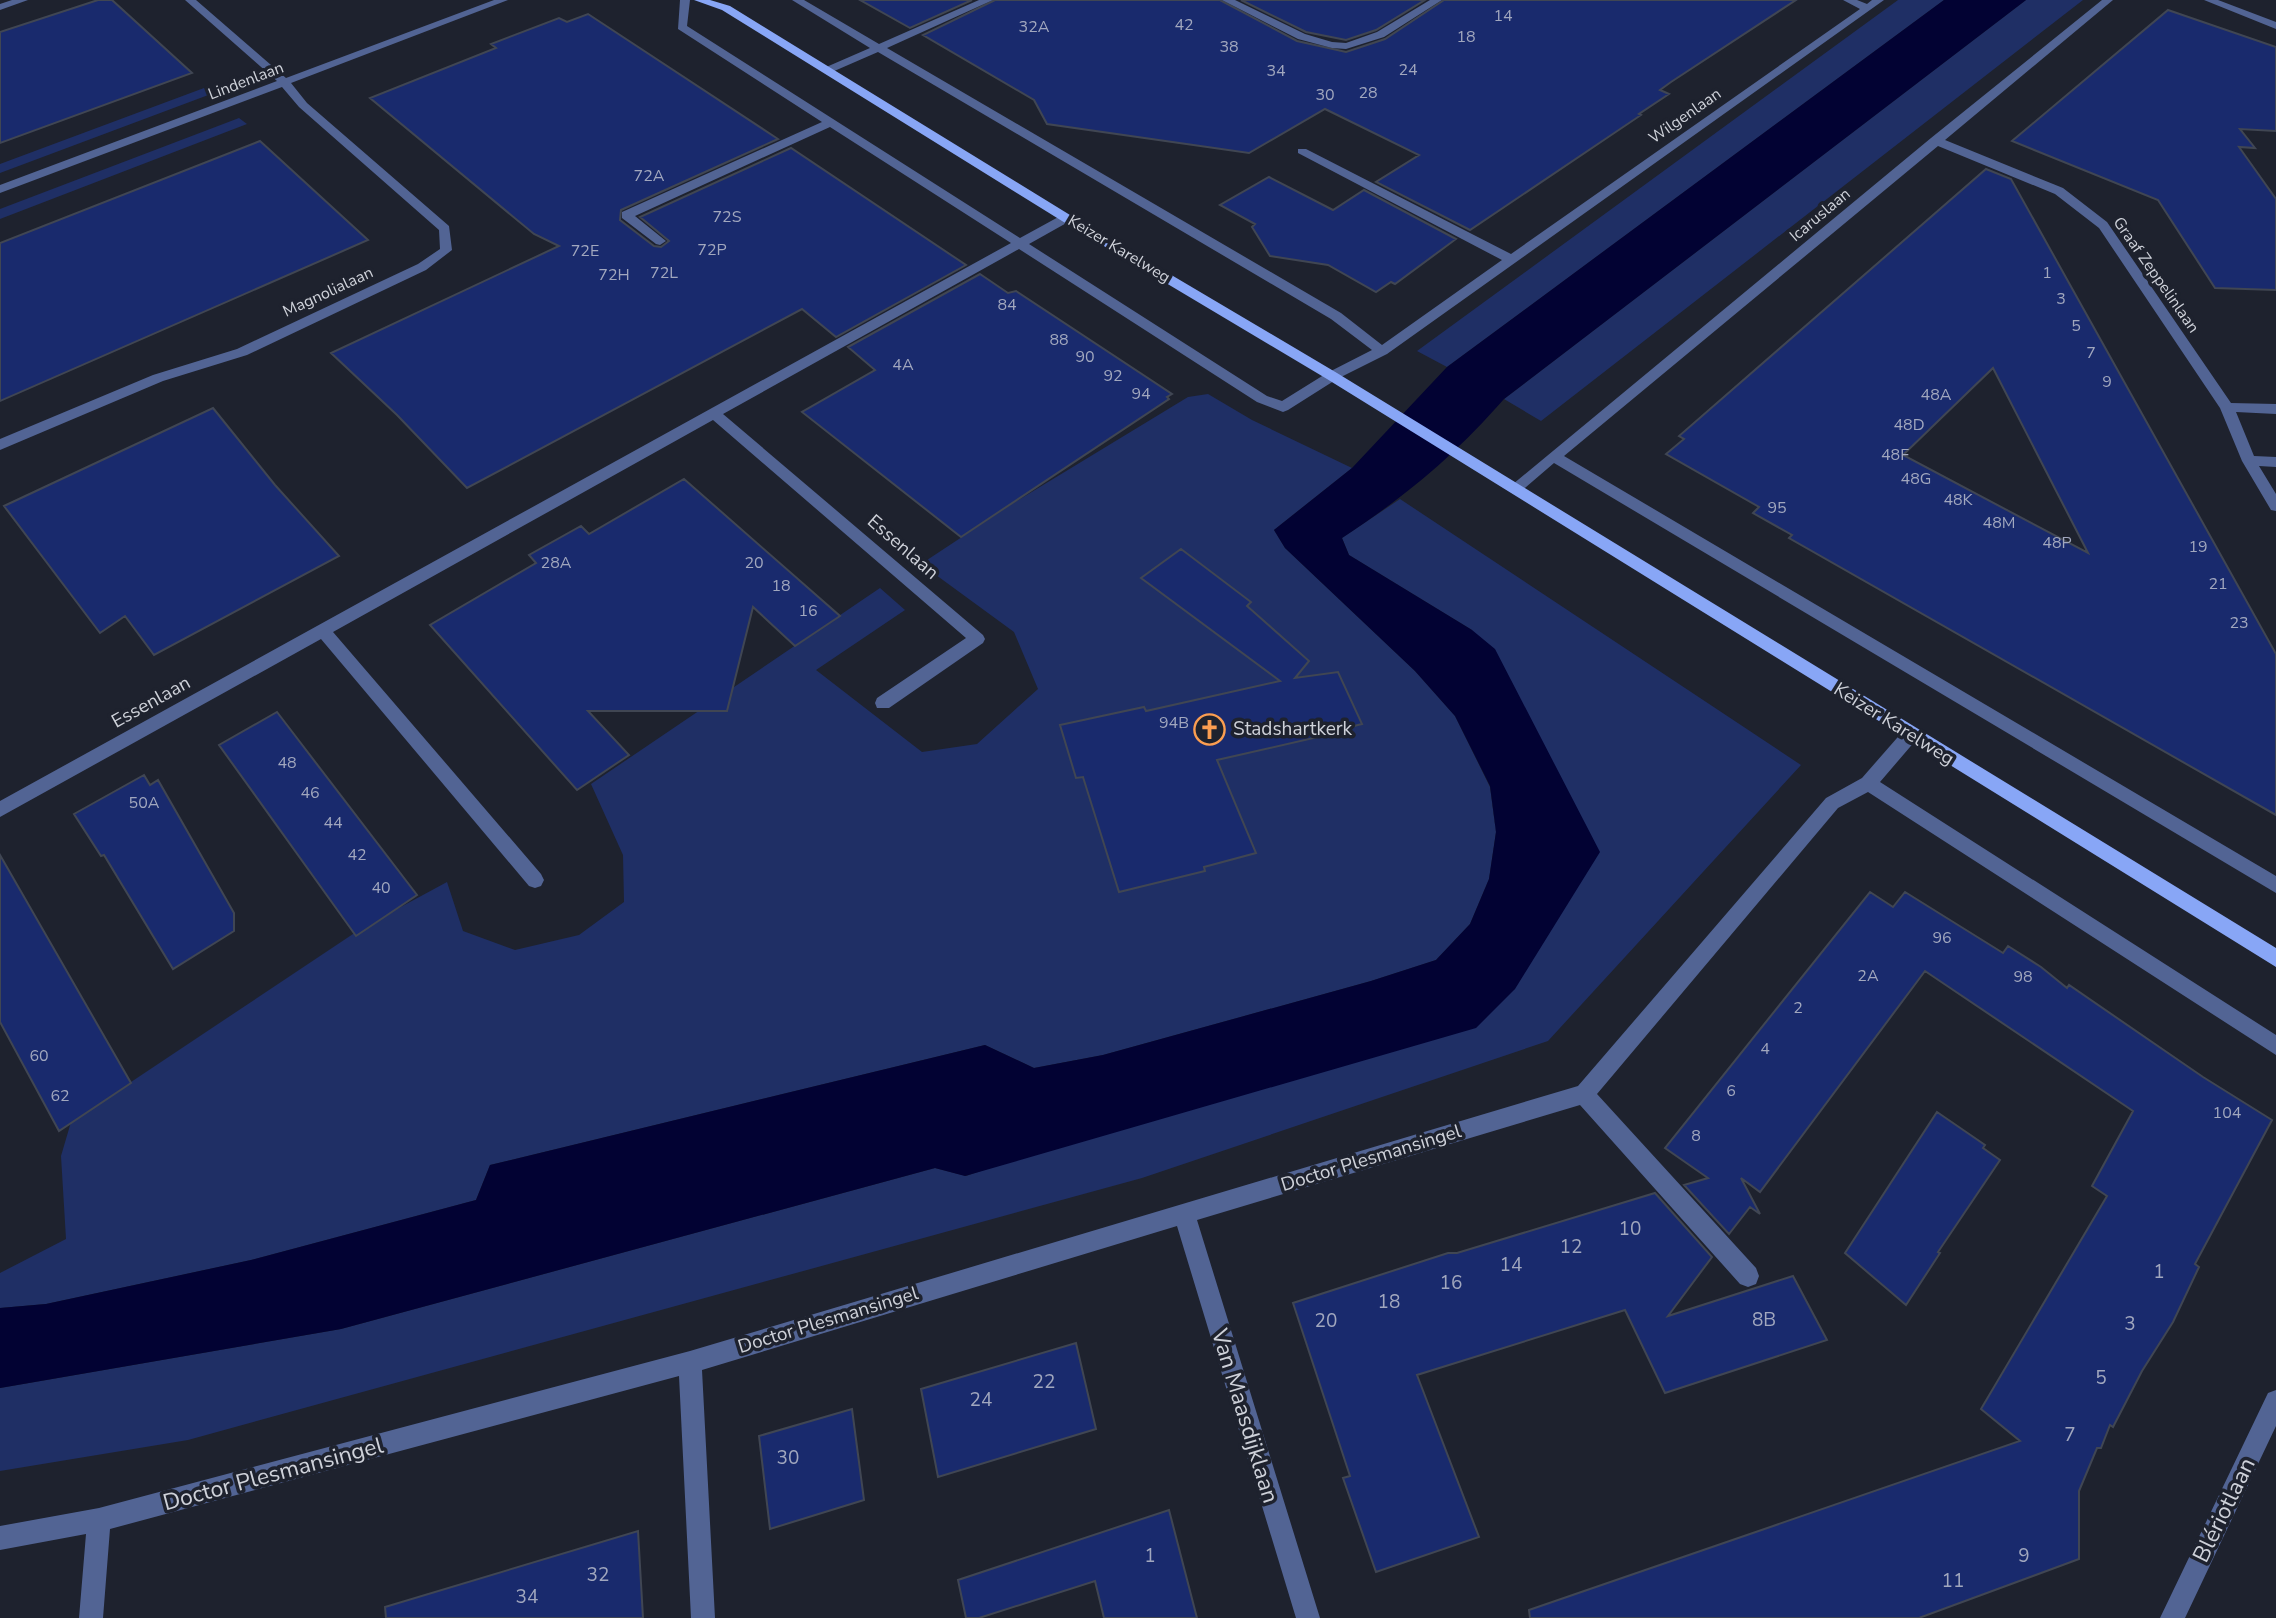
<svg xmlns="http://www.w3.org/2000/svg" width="2276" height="1618" font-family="'Nunito Sans',sans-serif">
  <rect width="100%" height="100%" fill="#1e222e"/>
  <!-- green -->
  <path fill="#1f2f65" d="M1898,0h46l-497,367 -30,-16z
    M2026,0h57l-542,421 -37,-22z
    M204,88l7,6 -211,79v-9z
    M239,118l8,6 -247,95v-10z
    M1208,394l44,26 100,48 -78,62 11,18 130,123 40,45 35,71 6,45 -7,47 -19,45 -34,36 -65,21 -268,74 -69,13 -49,-23 -495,120 -14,35 -225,60 -205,44 -46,4v-35l66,-34 -5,-83 10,-34 291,-194 85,-46 16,49 52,19 64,-15 45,-33 -1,-47 -32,-71 289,-196 25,22 -89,60 106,82 55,-8 61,-55 -24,-57 -93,-68 91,-60 176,-107z
    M1400,499l401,266 -253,276 -406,137 -954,262 -188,31v-83l341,-59 594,-161 31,8 549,-187 -43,-359 -123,-75 -7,-17z"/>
  <!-- water -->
  <path fill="#020233" d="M1944,0h82l-522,399c-51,58 -98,97 -162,139l7,17 123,75 23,19 105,203 -85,137 -39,39 -511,148 -30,-8 -594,161 -341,59v-80l46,-4 205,-44 225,-60 14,-35 495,-120 49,23 69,-13 268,-74 65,-21 34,-36 19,-45 7,-47 -6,-46 -35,-70 -40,-45 -130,-123 -11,-18 78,-62 95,-101z"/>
  <!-- building -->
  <path fill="#192a6d" stroke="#404653" stroke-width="2" fill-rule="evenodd" d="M98,0h14l80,73 -192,70v-111z
    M860,0h112l-62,28z
    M995,0h225l77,41 49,11 39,-13 59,-39h352l-125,82 -11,8 9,4 -30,20 2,1 -171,115 -94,-48 43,-27 -94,-46 -76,44 -202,-29 -13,-24 -111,-65z
    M1241,0h184l-49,30 -30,10 -40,-8z
    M2168,10l108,37v84l-36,-2 15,19 -16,-1 37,52v91l-61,-2 -57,-88 -146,-59z
    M588,14l190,125 -157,71 -1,10 34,26 7,1 8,-6 -29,-24 151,-69 175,117 -130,72 -34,-28 -335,179 -70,-73 -66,-62 228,-107 -25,-12 -164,-136 126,-50 -5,-4 68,-26 8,4z
    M260,141l108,99 -368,161v-158z
    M1986,169l25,10 265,475v161l-487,-277 3,-3 -39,-22 6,-6 -93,-53 18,-15 -5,-3zM1993,368l95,185 -185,-98z
    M1269,177l64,33 31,-20 92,49 -61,45 -4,-2 -15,10 -48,-27 -58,-9 -18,-29 3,-3 -35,-19z
    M980,274l28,19 8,-2 156,103 -5,3 2,2 -208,138 -159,-125 73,-42 -27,-23z
    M213,408l62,77 64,71 -185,99 -29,-39 -25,17 -96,-127z
    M684,479l156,137 -45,30 -42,-39 -26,104h-139l41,44 -52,35 -147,-165 106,-62 -7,-8 52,-29 8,8z
    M1181,549l70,53 -4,4 62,55 -14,17 43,-6 24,52 -33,8 2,2 -114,26 39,93 -52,14 1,4 -86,21 -36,-115 -7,1 -16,-53 84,-18 2,4 134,-30 -139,-103z
    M277,712l140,183 -61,41 -137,-191z
    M144,775l6,10 8,-5 76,133v18l-61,38 -69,-114 -3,1 -27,-42z
    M0,855l131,228 -72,48 -59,-109z
    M1870,892l23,15 12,-15 98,61 5,-7 33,21 26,21 2,-3 134,92 69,43 -77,144 4,3 -26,55 -31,49 -29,56 -3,-2 -9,23h-4l-18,43v68l-160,59h-389l-1,-8 491,-169 -39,-32 126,-213 -15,-10 41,-75 -208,-140 -165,221 -19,-14 19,36 -10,-7 -21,27 -45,-49 24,-7 -43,-30z
    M1937,1112l48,33 -2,3 17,12 -62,92 2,1 -34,52 -61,-52z
    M1655,1193l57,64 -44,59 125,-40 34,64 -162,53 -40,-83 -208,65 62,162 -103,35 -33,-94 7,-2 -57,-173 155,-50h9z
    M1076,1343l20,86 -158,48 -17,-88z
    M852,1409l12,91 -94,29 -11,-93z
    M1169,1510l28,108h-93l-9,-37 -116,37h-13l-8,-38z
    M638,1531l5,87h-257l-1,-11z"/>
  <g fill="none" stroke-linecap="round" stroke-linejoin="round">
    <!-- minor -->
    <path fill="#526494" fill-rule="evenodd" d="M12,0h16l-28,10v-6z
      M185,0h11l90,78 208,-78h14l-217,83 16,20 142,123 3,24 -26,20 -179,85 -84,26 -163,69v-11l153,-64 84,-26 181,-85 22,-15 -1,-19 -140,-123 -17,-20 -282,106v-8l277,-104z
      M680,0h10l-3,26 333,212 42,-23h8v6l-41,23 238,152 15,5 45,-28 45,-23 -41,-31 -453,-267 -46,20h-8v-4l46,-20 -78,-48h12l75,44 100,-44h14l-106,48 454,265 41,32 120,-85 -204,-107v-4h8l205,105 349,-245 -17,-9h14l10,4 5,-4h12l-497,354 -50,25 -49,31 -5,2 -26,-10 -238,-153 -296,165 260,221 2,4 -2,4 -94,65h-12l-2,-5 2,-5 89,-60 -253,-218 -380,212 208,242 3,6 -3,6 -6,2 -6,-2 -208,-247 -321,178v-16l1011,-558 -181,-116 -195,89 31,25 -6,4 -4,-1 -34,-26v-6l200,-90 -144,-93z
      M1222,0h13l70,34 27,8 14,1 31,-11 53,-32h12l-58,37 -38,12 -14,-1 -34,-9z
      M2102,0h11l-168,140 118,48 44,34 124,181 45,1v10l-40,-2 18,44 22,1v10l-17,-1 17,28v17l-5,-1 -29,-49 -22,-53 -121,-180 -44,-34 -117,-48 -374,310 712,420v17l-722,-430 -35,30 -5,1 -7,-5 424,-351z
      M2204,0h14l58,22v7z
      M1910,728l6,2 2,5 -2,5 -36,42 396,253v20l-408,-263 -30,16 -241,286 159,174 3,8 -3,8 -8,3 -8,-3 -160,-179 -383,115 123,398h-24l-119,-392 -475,144 13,248h-24l-12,-242 -569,153 -7,89h-24l7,-84 -86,16v-24l99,-18 591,-157 888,-265 248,-288 36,-20 42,-48z
      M2276,1390v36l-91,192h-25l108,-225z"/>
    <!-- major -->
    <path fill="#88a6f6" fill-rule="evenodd" d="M694,0h16l20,6 340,209 267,158 939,575v19l-949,-588 -265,-158 -340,-211z"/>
  </g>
  <!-- icons -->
  <defs>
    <symbol id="church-ring" viewBox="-11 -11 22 22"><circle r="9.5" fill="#1e222e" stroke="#fb9e51" stroke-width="1.5"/><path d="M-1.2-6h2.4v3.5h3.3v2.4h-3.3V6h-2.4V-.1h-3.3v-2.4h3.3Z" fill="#fb9e51"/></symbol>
  </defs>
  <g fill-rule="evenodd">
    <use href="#church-ring" x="1192" y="712" width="35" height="35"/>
  </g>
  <g text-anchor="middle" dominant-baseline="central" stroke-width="7" stroke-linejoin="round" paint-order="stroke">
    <!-- number labels -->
    <g font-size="16" fill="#a1a7be">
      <text x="1503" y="16">14</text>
      <text x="1184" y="25">42</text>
      <text x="1034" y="27">32A</text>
      <text x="1466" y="37">18</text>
      <text x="1229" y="47">38</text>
      <text x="1408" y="70">24</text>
      <text x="1276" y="71">34</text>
      <text x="1368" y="93">28</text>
      <text x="1325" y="95">30</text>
      <text x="649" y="176">72A</text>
      <text x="727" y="217">72S</text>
      <text x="712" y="250">72P</text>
      <text x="585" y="251">72E</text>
      <text x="664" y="273">72L</text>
      <text x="2047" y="273">1</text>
      <text x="614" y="275">72H</text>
      <text x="2061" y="299">3</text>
      <text x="1007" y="305">84</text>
      <text x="2076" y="326">5</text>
      <text x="1059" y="340">88</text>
      <text x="2091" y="353">7</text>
      <text x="1085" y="357">90</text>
      <text x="903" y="365">4A</text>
      <text x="1113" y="376">92</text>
      <text x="2107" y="382">9</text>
      <text x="1141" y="394">94</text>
      <text x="1936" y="395">48A</text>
      <text x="1909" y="425">48D</text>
      <text x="1895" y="455">48F</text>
      <text x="1916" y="479">48G</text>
      <text x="1958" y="500">48K</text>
      <text x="1777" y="508">95</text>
      <text x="1999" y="523">48M</text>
      <text x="2057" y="543">48P</text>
      <text x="2198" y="547">19</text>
      <text x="556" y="563">28A</text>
      <text x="754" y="563">20</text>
      <text x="2218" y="584">21</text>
      <text x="781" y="586">18</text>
      <text x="808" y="611">16</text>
      <text x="2239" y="623">23</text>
      <text x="1174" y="723">94B</text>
      <text x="287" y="763">48</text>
      <text x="310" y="793">46</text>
      <text x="144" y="803">50A</text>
      <text x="333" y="823">44</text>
      <text x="357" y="855">42</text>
      <text x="381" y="888">40</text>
      <text x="1942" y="938">96</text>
      <text x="1868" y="976">2A</text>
      <text x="2023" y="977">98</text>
      <text x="1798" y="1008">2</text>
      <text x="1765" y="1049">4</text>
      <text x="39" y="1056">60</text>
      <text x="1731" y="1091">6</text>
      <text x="60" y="1096">62</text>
      <text x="2227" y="1113">104</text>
      <text x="1696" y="1136">8</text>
    </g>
    <!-- far-street labels -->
    <g font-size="16" fill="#ced1d9" stroke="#1e222e">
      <text transform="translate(246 81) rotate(-21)">Lindenlaan</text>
      <text transform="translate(1685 116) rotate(-35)">Wilgenlaan</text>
      <text transform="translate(1820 215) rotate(-40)">Icaruslaan</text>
      <text transform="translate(1119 249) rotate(31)">Keizer Karelweg</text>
      <text transform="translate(2156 275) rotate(55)">Graaf Zeppelinlaan</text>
      <text transform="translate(328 292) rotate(-25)">Magnolialaan</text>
    </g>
    <!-- street labels -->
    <g font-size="19" fill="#ced1d9" stroke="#1e222e">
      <text transform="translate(903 547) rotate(41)">Essenlaan</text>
      <text transform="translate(151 702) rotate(-29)">Essenlaan</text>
      <text transform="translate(1894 724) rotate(32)">Keizer Karelweg</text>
      <text transform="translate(1371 1158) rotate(-17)">Doctor Plesmansingel</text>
      <text transform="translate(828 1320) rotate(-17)">Doctor Plesmansingel</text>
    </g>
    <!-- poi labels -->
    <g font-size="19" fill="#ced1d9" stroke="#1e222e" text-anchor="start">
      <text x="1233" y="729">Stadshartkerk</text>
    </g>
    <!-- near-number labels -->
    <g font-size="19" fill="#a1a7be">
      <text x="1630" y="1229">10</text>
      <text x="1571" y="1247">12</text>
      <text x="1511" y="1265">14</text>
      <text x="2159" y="1272">1</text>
      <text x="1451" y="1283">16</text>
      <text x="1389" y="1302">18</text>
      <text x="1764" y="1320">8B</text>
      <text x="1326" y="1321">20</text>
      <text x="2130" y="1324">3</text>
      <text x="2101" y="1378">5</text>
      <text x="1044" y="1382">22</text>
      <text x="981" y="1400">24</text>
      <text x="2070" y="1435">7</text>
      <text x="788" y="1458">30</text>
      <text x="1150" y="1556">1</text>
      <text x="2024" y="1556">9</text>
      <text x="598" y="1575">32</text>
      <text x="1953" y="1581">11</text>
      <text x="527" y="1597">34</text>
    </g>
    <!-- near-street labels -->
    <g font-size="23" fill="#ced1d9" stroke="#1e222e">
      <text transform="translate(1245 1416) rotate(73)">Van Maasdijklaan</text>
      <text transform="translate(273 1474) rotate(-15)">Doctor Plesmansingel</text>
      <text transform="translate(2224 1510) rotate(-64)">Blériotlaan</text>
    </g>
  </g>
</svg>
